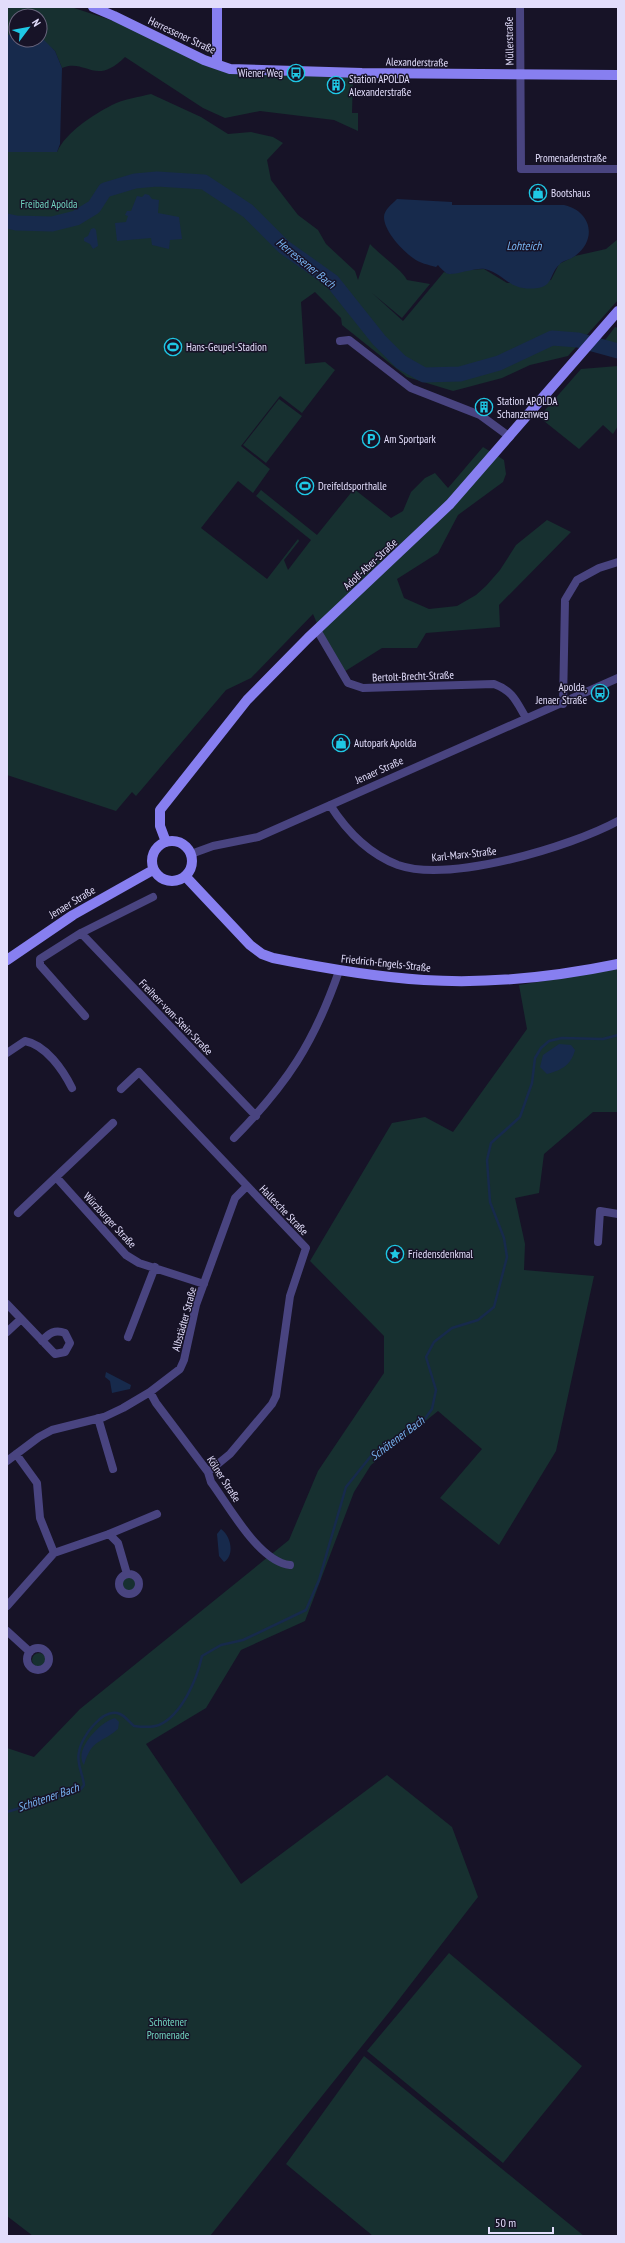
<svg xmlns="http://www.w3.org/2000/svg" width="625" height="2243" font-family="'PT Sans Narrow',sans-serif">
  <rect width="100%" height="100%" fill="#171327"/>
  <!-- green -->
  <path fill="#173030" d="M7,7h64l49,16 111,51 122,3 -1,36h6v18l-24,-11 -74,-9 -35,7 -22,-10 -78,-51c-30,30 -39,1 -63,11l-7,-17 -15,-13v-22h-24v19h-9z
    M151,94l50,23 27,17 23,-2 22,5 10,6 -16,17 4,20 27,35 20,15 8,14 29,27 3,9 12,-36c9,10 33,27 37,36l23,4 -28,34 -30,-25 31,28 41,-49 6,2 15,-4 19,-1 23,14 44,-3 8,-16 16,-8 31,-7 12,-10v61l-50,56 -38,9 -28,13 -49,13 -46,-14 -65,-52 -1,-7 -26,-26 -14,10 4,62 20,-2 10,8 -33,43 -22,-17 -39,50 29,23 -17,24 -15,-12 -37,47 66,51 31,-40 1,2 -15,19 4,10 23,-30 -55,-44 5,-6 56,45 37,-46 37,29 12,-7 8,-19 14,-14 10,-5 13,15 35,-41 21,13 2,14 -3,8 -45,33 -20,38 -41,26 7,19 25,11 28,-3 19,-11 10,-9 14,-16 16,-25 31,-25 24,12 -72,73 1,22 -74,6 -9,15h-35l-43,27 -26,-61 -62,64 -25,12 -90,106 -4,-4 -16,19 -109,-36v-623h50c9,-20 36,-37 55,-47 11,-6 27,-8 39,-11z
    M615,327l3,1v28l-21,-5z
    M618,366v60l-5,8 -10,-9 -24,24 -40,-32 42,-48z
    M279,399l23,17 -36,47 -23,-18z
    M618,969v143h-25l-49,42 -5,39 -24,5 10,46 -1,26 70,6 -38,175 -57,94 -59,-47 42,-49 -44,-38 -67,54 -17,27 -49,129 -64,29 -35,58 -60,36 95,140 146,-109 65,52 26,70 -88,114 -180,225h-177l-26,-20v-468l27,9 46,-48 209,-169 29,-69 66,-98v-37l-74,-75 82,-138 33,-6 28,15 74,-103 -8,-44z
    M122 1584a7 7 0 1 1 14 0a7 7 0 1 1-14 0Z
    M32 1660a7 7 0 1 1 14 0a7 7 0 1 1-14 0Z
    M449,1953l133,113 -79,97 -136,-112z
    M364,2056l220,180h-211l-87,-72z"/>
  <!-- water -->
  <path fill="#172a4c" d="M7,35h9v5l27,-1 12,12 7,17 -2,76 -3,8h-50z
    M145,194l4,1 3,4 7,1 -1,13 21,4 3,22 -12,1 -1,9 -17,-4 -1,-7 -34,3 -2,-18 11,-1 2,-6 -3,-1 2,-4h4l6,-15 5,1z
    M397,199l55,3v3h112c27,6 34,34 11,51 -5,4 -12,4 -16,9 -9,8 -6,21 -21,23 -30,4 -32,-14 -53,-19 -10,-2 -33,8 -39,4 -1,-1 -6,-5 -8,-8l-2,2c-7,-2 -17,-4 -23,-9 -11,-8 -29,-27 -29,-41 0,-7 8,-13 13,-18z
    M94,228l2,2 2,16 -5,3 -3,-5 -6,-3v-3l4,-2 3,-7z
    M559,1044l12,1 4,5c-4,15 -13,20 -28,24l-7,-7 3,-12z
    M106,1372l25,13 -1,4 -18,4 -2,-12 -5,-4z
    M221,1529c10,7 14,26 3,33l-5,-6 -2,-22z
    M115,1718l4,4 -1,7c-17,15 -26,9 -34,36 -11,-15 17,-44 31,-47z"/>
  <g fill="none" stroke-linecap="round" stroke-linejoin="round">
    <!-- stream -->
    <path stroke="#172a4c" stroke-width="2.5" d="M7,1812l74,-23 3,-4c-1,-11 -8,-22 -5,-33 2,-15 24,-45 41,-38 5,2 10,9 14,12 8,1 17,2 25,-1 23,-10 38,-46 43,-69l19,-11 22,-5 63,-30 13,-30 27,-93 25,-31 53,-36 8,-11 4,-19 -10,-33 8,-15 18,-14 26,-8 16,-13 13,-50 -3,-19 -14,-36 -3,-42 4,-17 29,-26 12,-34 3,-25 6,-10 8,-7 13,-3 41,1 15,-4"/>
    <!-- river -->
    <path stroke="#172a4c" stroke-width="15" d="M7,221l9,2 36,1 24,-6 18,-11 11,-17 30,-9 22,-2 47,3 44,29 36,36 48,34 47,59 22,22 23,13 36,-1 39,-11 53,-25 26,2 40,11"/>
    <!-- street -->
    <path stroke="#494480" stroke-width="8" d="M520,7l1,162h97
      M340,341l9,-1 62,48 69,27 30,22
      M317,630l31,53 15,5 131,-4c19,7 22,17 32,34
      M563,704l2,-104 12,-20 22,-12 19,-6
      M330,805c16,25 39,49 68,60 52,18 172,-18 220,-44
      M191,854l22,-8 45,-9 360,-159
      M81,933l175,183
      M85,1016l-45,-51v-6l41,-26 72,-36
      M7,1053l18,-12c21,4 38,29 47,47
      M121,1089l18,-17 167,176 -16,48 -14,100 -4,8 -42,50 -22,18
      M234,1138c53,-54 80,-95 105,-167
      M56,1177l70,78 13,8 65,21
      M18,1213l95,-90
      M598,1242l2,-31 18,3
      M7,1304l46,48 2,2 10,-2 5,-9 -5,-10c-10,-4 -16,0 -23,8
      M7,1332l14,-13
      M128,1337l27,-70
      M150,1392l6,11 52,69 3,10c18,24 48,80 79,83
      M98,1418l15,51
      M7,1461l32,-24 13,-7 52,-13 19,-9 27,-16 30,-23 4,-9 12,-55 39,-107 11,-11
      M109,1534l9,9 9,31
      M54,1553l55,-19 48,-20
      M119 1584a10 10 0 1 1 20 0a10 10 0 1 1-20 0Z
      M7,1606l47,-53 -14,-35 -3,-35 -21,-29
      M7,1631l23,21
      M27 1659a11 11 0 1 1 22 0a11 11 0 1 1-22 0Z"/>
    <!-- secondary -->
    <path stroke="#877ff0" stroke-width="10" d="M93,7l21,9 90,44 26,9 132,4 256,2
      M217,7v57
      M152 861a20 20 0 1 1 40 0a20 20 0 1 1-40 0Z
      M166,842l-6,-16v-16l87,-110 61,-62 142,-134 168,-193
      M186,877l64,68 12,9 11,4c50,10 100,19 151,22 64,4 131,-3 194,-16
      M7,960l66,-45 80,-45"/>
  </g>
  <!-- icons -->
  <defs>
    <symbol id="bus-ring" viewBox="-11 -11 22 22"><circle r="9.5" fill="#171327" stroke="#1fc8e5" stroke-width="1.5"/><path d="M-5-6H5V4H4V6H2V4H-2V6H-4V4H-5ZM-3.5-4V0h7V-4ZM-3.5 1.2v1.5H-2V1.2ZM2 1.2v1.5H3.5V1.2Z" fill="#1fc8e5"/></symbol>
    <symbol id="building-ring" viewBox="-11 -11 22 22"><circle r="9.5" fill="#171327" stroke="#1fc8e5" stroke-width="1.5"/><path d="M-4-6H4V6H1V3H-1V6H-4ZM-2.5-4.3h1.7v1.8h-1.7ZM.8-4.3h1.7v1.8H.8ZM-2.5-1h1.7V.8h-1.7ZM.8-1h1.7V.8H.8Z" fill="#1fc8e5"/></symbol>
    <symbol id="shop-ring" viewBox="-11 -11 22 22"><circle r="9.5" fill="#171327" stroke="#1fc8e5" stroke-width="1.5"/><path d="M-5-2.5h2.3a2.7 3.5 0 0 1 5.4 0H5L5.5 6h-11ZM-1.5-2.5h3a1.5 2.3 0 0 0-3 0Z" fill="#1fc8e5"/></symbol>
    <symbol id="stadium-ring" viewBox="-11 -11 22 22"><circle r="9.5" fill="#171327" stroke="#1fc8e5" stroke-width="1.5"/><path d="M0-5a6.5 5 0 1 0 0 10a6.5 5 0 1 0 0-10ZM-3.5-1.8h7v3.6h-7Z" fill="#1fc8e5"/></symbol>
    <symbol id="parking-ring" viewBox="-11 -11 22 22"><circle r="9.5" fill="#171327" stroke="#1fc8e5" stroke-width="1.5"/><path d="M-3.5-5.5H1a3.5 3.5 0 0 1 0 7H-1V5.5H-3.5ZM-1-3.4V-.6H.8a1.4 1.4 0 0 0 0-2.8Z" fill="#1fc8e5"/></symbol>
    <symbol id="sight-ring" viewBox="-11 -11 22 22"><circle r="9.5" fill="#171327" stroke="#1fc8e5" stroke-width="1.5"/><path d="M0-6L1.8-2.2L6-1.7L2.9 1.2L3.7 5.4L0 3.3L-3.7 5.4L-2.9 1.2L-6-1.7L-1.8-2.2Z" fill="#1fc8e5"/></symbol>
  </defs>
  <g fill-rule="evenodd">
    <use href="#bus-ring" x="286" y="63" width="20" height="20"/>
    <use href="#building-ring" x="326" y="75" width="20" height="20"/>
    <use href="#shop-ring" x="528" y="183" width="20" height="20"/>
    <use href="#stadium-ring" x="163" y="337" width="20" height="20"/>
    <use href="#building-ring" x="474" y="397" width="20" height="20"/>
    <use href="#parking-ring" x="361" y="429" width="20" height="20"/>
    <use href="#stadium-ring" x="295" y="476" width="20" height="20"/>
    <use href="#bus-ring" x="590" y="683" width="20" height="20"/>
    <use href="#shop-ring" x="331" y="733" width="20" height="20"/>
    <use href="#sight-ring" x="385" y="1244" width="20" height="20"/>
  </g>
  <g text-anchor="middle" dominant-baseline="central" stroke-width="3" stroke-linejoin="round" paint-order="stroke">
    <!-- street labels -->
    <g font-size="11" fill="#e2ddfb" stroke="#171327">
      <text transform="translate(182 35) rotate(25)">Herressener Straße</text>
      <text transform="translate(509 41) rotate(-91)">Müllerstraße</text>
      <text transform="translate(417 62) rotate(1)">Alexanderstraße</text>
      <text x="571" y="158">Promenadenstraße</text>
      <text transform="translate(370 564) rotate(-43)">Adolf-Aber-Straße</text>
      <text transform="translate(413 676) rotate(-2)">Bertolt-Brecht-Straße</text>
      <text transform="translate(379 770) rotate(-24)">Jenaer Straße</text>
      <text transform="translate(464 854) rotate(-6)">Karl-Marx-Straße</text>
      <text transform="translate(72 902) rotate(-31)">Jenaer Straße</text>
      <text transform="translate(386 963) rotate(6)">Friedrich-Engels-Straße</text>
      <text transform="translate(176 1017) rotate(46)">Freiherr-vom-Stein-Straße</text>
      <text transform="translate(284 1210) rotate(46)">Hallesche Straße</text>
      <text transform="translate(110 1220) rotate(47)">Würzburger Straße</text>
      <text transform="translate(184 1319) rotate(-75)">Albstädter Straße</text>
      <text transform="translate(224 1479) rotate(57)">Kölner Straße</text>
    </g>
    <!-- poi labels -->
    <g font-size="11" fill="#e2ddfb" stroke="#171327" text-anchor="start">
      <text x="283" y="73" text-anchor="end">Wiener Weg</text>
      <text x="349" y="79">Station APOLDA<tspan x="349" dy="13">Alexanderstraße</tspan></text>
      <text x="551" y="193">Bootshaus</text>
      <text x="186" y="347">Hans-Geupel-Stadion</text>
      <text x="497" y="401">Station APOLDA<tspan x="497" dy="13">Schanzenweg</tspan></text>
      <text x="384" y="439">Am Sportpark</text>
      <text x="318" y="486">Dreifeldsporthalle</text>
      <text x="587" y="687" text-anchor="end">Apolda,<tspan x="587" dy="13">Jenaer Straße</tspan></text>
      <text x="354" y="743">Autopark Apolda</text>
      <text x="408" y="1254">Friedensdenkmal</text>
    </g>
    <!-- park labels -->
    <g font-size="11" fill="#70d4bf" stroke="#171327">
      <text x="49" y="204">Freibad Apolda</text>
      <text x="168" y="2022">Schötener<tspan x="168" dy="13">Promenade</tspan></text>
    </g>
    <!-- water labels -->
    <g font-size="12" font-style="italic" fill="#77b2ef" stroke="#171327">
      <text x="524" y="245">Lohteich</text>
      <text transform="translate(306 263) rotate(39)">Herressener Bach</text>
      <text transform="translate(397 1438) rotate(-37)">Schötener Bach</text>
      <text transform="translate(48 1797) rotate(-19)">Schötener Bach</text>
    </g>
  </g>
  <!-- border -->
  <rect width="625" height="2243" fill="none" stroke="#e2ddfb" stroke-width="16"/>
  <!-- north arrow -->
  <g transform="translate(28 28) rotate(58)"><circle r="19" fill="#171327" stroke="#68647c"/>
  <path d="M0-3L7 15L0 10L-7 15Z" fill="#1fc8e5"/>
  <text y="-6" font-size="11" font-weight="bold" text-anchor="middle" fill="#e2ddfb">N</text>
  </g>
  <!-- scale -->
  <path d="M489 2227v6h64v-6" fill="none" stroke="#e2ddfb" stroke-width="2"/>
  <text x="495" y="2227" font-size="12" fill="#e2ddfb" stroke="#171327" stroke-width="3" paint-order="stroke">50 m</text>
</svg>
